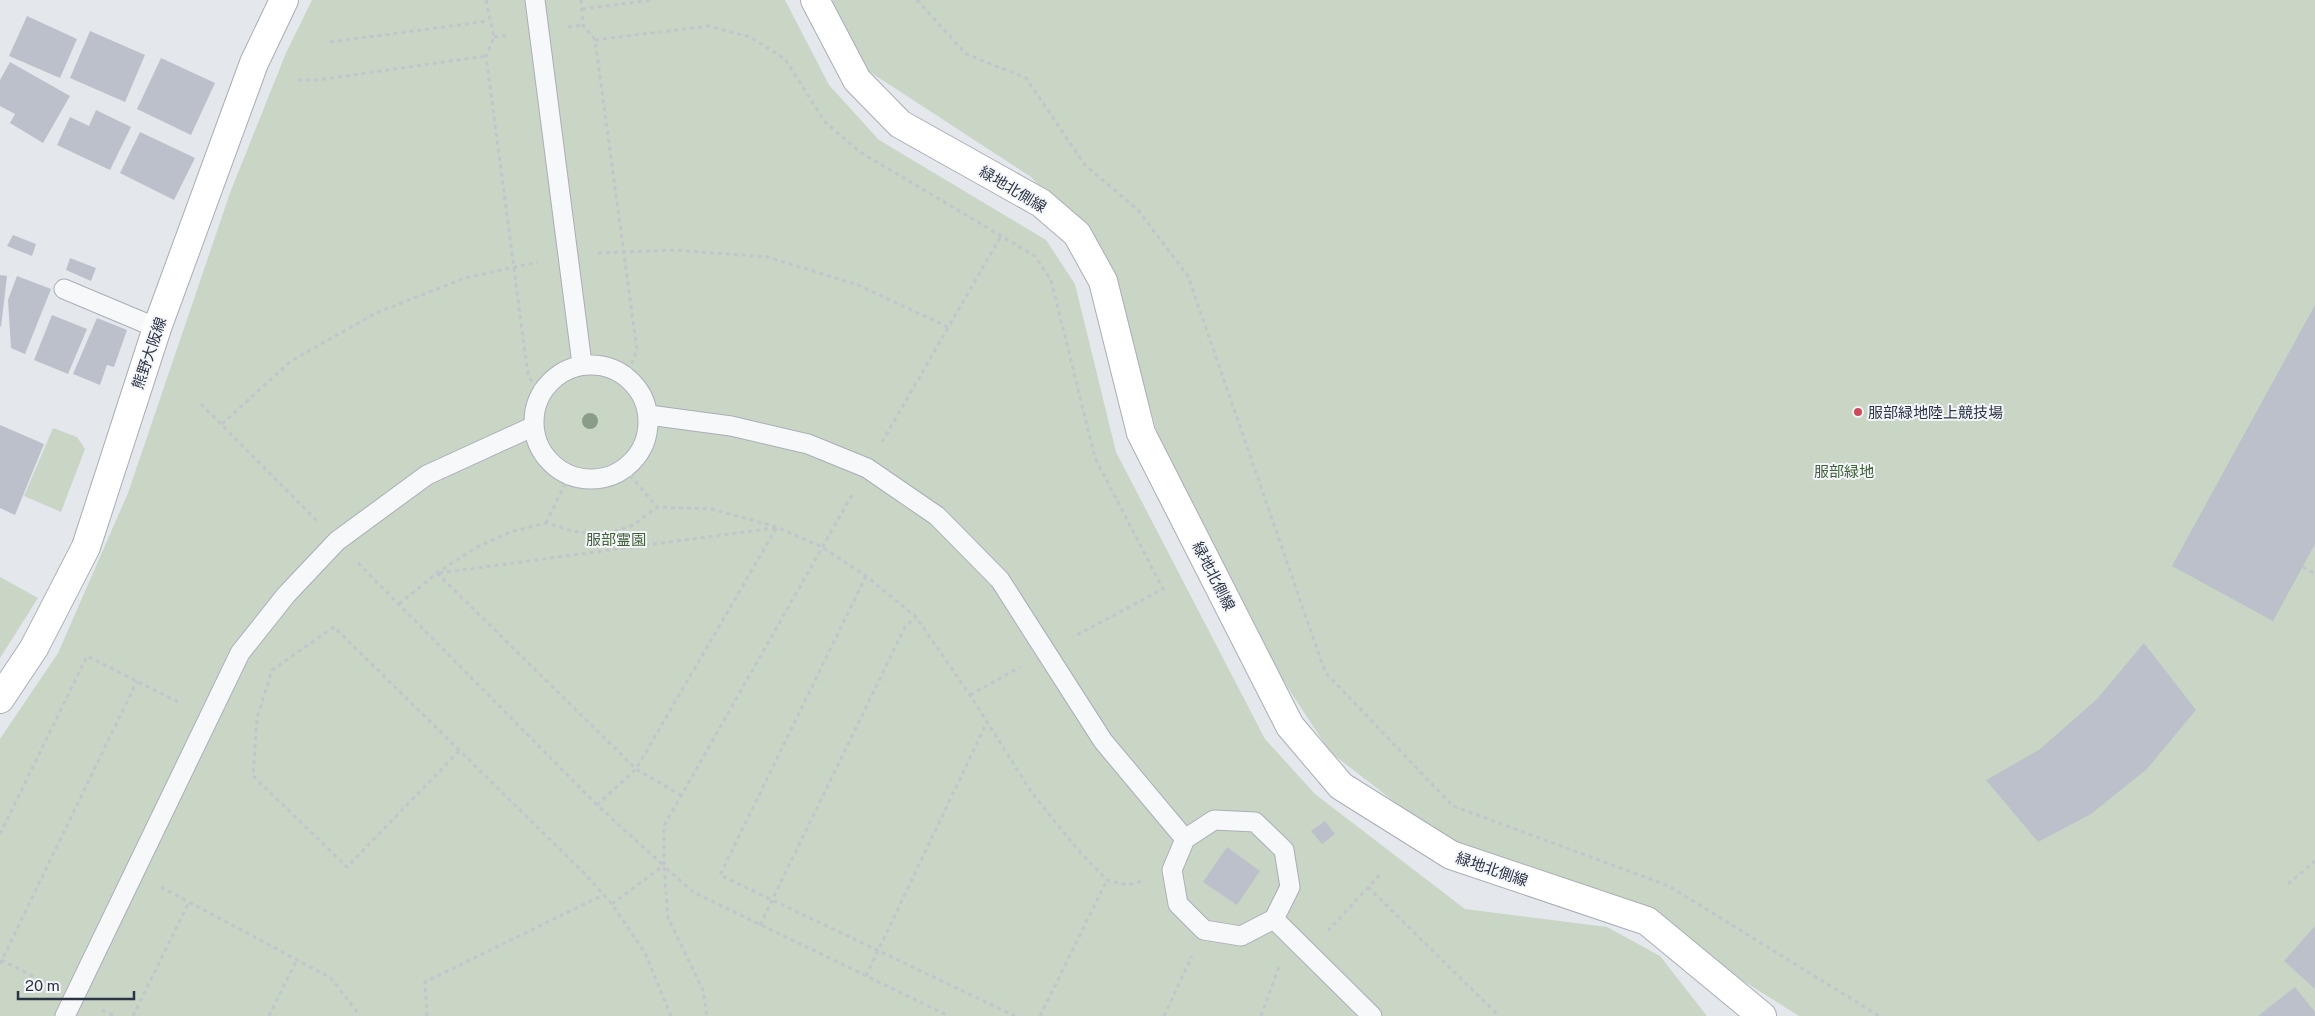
<svg xmlns="http://www.w3.org/2000/svg" width="2315" height="1016" font-family="'Public Sans','Noto Sans JP',sans-serif">
  <rect width="100%" height="100%" fill="#e4e7ec"/>
  <!-- green -->
  <path fill="#c9d6c5" d="M312,0h473l44,85 50,55 167,100 29,44 41,168 149,287 50,55 150,115 142,18 53,29 47,60h-1707v-277l58,-86 70,-160 102,-300 56,-140z
    M831,0h1484v1016h-516l-131,-82 -215,-87 -123,-95 -107,-163 -61,-139 -52,-183 -79,-90 -164,-107z
    M53,428l24,9 8,12 -24,63 -37,-16z
    M0,577l38,21 -38,60z"/>
  <!-- building -->
  <path fill="#bbc0ca" d="M27,16l50,23 -17,39 -51,-22z
    M90,31l55,24 -20,47 -55,-24z
    M161,58l54,25 -24,52 -54,-26z
    M10,62l60,34 -27,47 -33,-20 5,-9 -15,-8v-26z
    M96,110l35,17 -21,43 -53,-25 13,-28 19,9z
    M140,132l55,26 -21,42 -54,-27z
    M13,235l23,9 -4,12 -25,-10z
    M70,258l26,10 -5,13 -25,-11z
    M0,275l7,1 -6,51 -1,-1z
    M17,276l34,13 -26,65 -14,-6 -3,-48z
    M2315,305v239l-42,77 -101,-55z
    M52,315l35,14 -19,45 -34,-14z
    M97,318l30,12 -13,37 -7,-2 -7,20 -27,-11z
    M0,425l44,19 -29,71 -15,-7z
    M2144,643l52,67 -49,59 -56,45 -53,28 -52,-62 53,-30 58,-51z
    M1325,821l10,13 -13,10 -11,-13z
    M1227,847l33,24 -23,34 -34,-23z
    M2315,926v63l-31,-28z
    M2295,987l20,25v4h-57z"/>
  <g fill="none" stroke-linecap="round" stroke-linejoin="round">
    <defs>
      <path id="lane" d="M535,0l47,364
        M64,289l93,39
        M534 422a57 57 0 1 1 114 0a57 57 0 1 1-114 0Z
        M649,415l82,11 77,18 59,24 70,48 63,64 103,161 82,98
        M1214,820l41,2 29,28 6,37 -16,32 -33,17 -37,-6 -26,-26 -6,-34 13,-31z
        M1274,919l98,97
        M65,1016l175,-363 46,-58 51,-54 90,-66 105,-48"/>
      <path id="secondary" d="M815,0l42,80 43,44 141,79 36,31 26,47 38,152 149,293 51,60 110,69 196,66 115,95
        M0,699l34,-51 52,-101 71,-219 97,-265 30,-63"/>
    </defs>
    <!-- lane casing -->
    <use href="#lane" stroke="#a9aeb7" stroke-width="21"/>
    <!-- secondary casing -->
    <use href="#secondary" stroke="#a9aeb7" stroke-width="30"/>
    <!-- path -->
    <path stroke="#c2c5cb" stroke-width="3" stroke-dasharray="4 4" stroke-linecap="butt" d="M486,0l8,37 -8,19 42,319 12,19
      M581,0l2,25 12,15 42,310 -10,26
      M917,0l49,54 60,24 59,87 53,45 50,66 137,396 128,134 216,80 210,130
      M582,9l71,-9
      M568,27l15,-2
      M494,37l16,-2
      M595,40l113,-14 42,11 35,22 40,63 35,30 175,104 16,24 44,178 68,131 -90,48
      M330,42l159,-21
      M298,80h19l169,-24
      M598,253l76,-3 94,7 90,28 90,42
      M201,404l116,117
      M222,424l69,-63 85,-48 89,-35 73,-16
      M882,442l119,-206
      M625,469l32,38
      M852,495l-188,331v40l29,26 256,124
      M546,523l23,-47
      M606,534l1,15
      M358,563l239,242 67,61 4,52 35,72 4,26
      M2303,567l12,7
      M437,573l199,196 45,26
      M439,573l335,-45
      M866,576l-146,299 295,141
      M399,604l38,-31 38,-25 35,-16 36,-9 31,9 29,2 28,-9 23,-18 54,2 66,18 45,20 44,29 50,41 54,78 62,98 46,57 29,30 20,5 16,-4
      M970,695l50,-28
      M459,751l-112,116 -94,-91 4,-58 15,-48 62,-43 250,246 28,31 33,49 26,63
      M597,805l39,-36 141,-242
      M0,834l87,-178 95,48
      M2288,884l27,-23
      M161,887l170,91 29,38
      M1368,887l131,129
      M612,904l51,-38
      M760,925l145,-298 11,-10
      M1328,931l54,-59
      M1,960l46,23
      M0,964l137,-283
      M866,976l121,-254
      M102,1010l13,6
      M133,1016l56,-114
      M269,1016l28,-57
      M427,1016l-2,-34 178,-87
      M1040,1016l67,-136
      M1164,1016l28,-60
      M1261,1016l18,-49"/>
    <!-- lane -->
    <use href="#lane" stroke="#f7f8fa" stroke-width="19"/>
    <!-- secondary -->
    <use href="#secondary" stroke="#fff" stroke-width="28"/>
  </g>
  <!-- trees -->
  <circle fill="#899d89" cx="590" cy="421" r="8"/>
  <!-- markers -->
  <circle fill="#d1495b" stroke="#f4f6f9" stroke-width="2" cx="1858" cy="412" r="5"/>
  <g text-anchor="middle" dominant-baseline="central" stroke-width="4" stroke-linejoin="round" paint-order="stroke">
    <!-- street labels -->
    <g font-size="15" fill="#2b3445" stroke="#f4f6f9">
      <text transform="translate(1013 189) rotate(31)">緑地北側線</text>
      <text transform="translate(149 353) rotate(-71)">熊野大阪線</text>
      <text transform="translate(1214 576) rotate(63)">緑地北側線</text>
      <text transform="translate(1492 869) rotate(19)">緑地北側線</text>
    </g>
    <!-- poi labels -->
    <g font-size="15" fill="#2b3445" stroke="#f4f6f9" text-anchor="start">
      <text x="1868" y="412">服部緑地陸上競技場</text>
    </g>
    <!-- park labels -->
    <g font-size="15" fill="#3f6138" stroke="#f4f6f9">
      <text x="1844" y="471">服部緑地</text>
      <text x="616" y="539">服部霊園</text>
    </g>
  </g>
  <!-- scale -->
  <path d="M18 991v8h116v-8" fill="none" stroke="#2b3445" stroke-width="2.5"/>
  <text x="25" y="991" font-size="15" fill="#2b3445" stroke="#f4f6f9" stroke-width="4" paint-order="stroke">20 m</text>
</svg>
